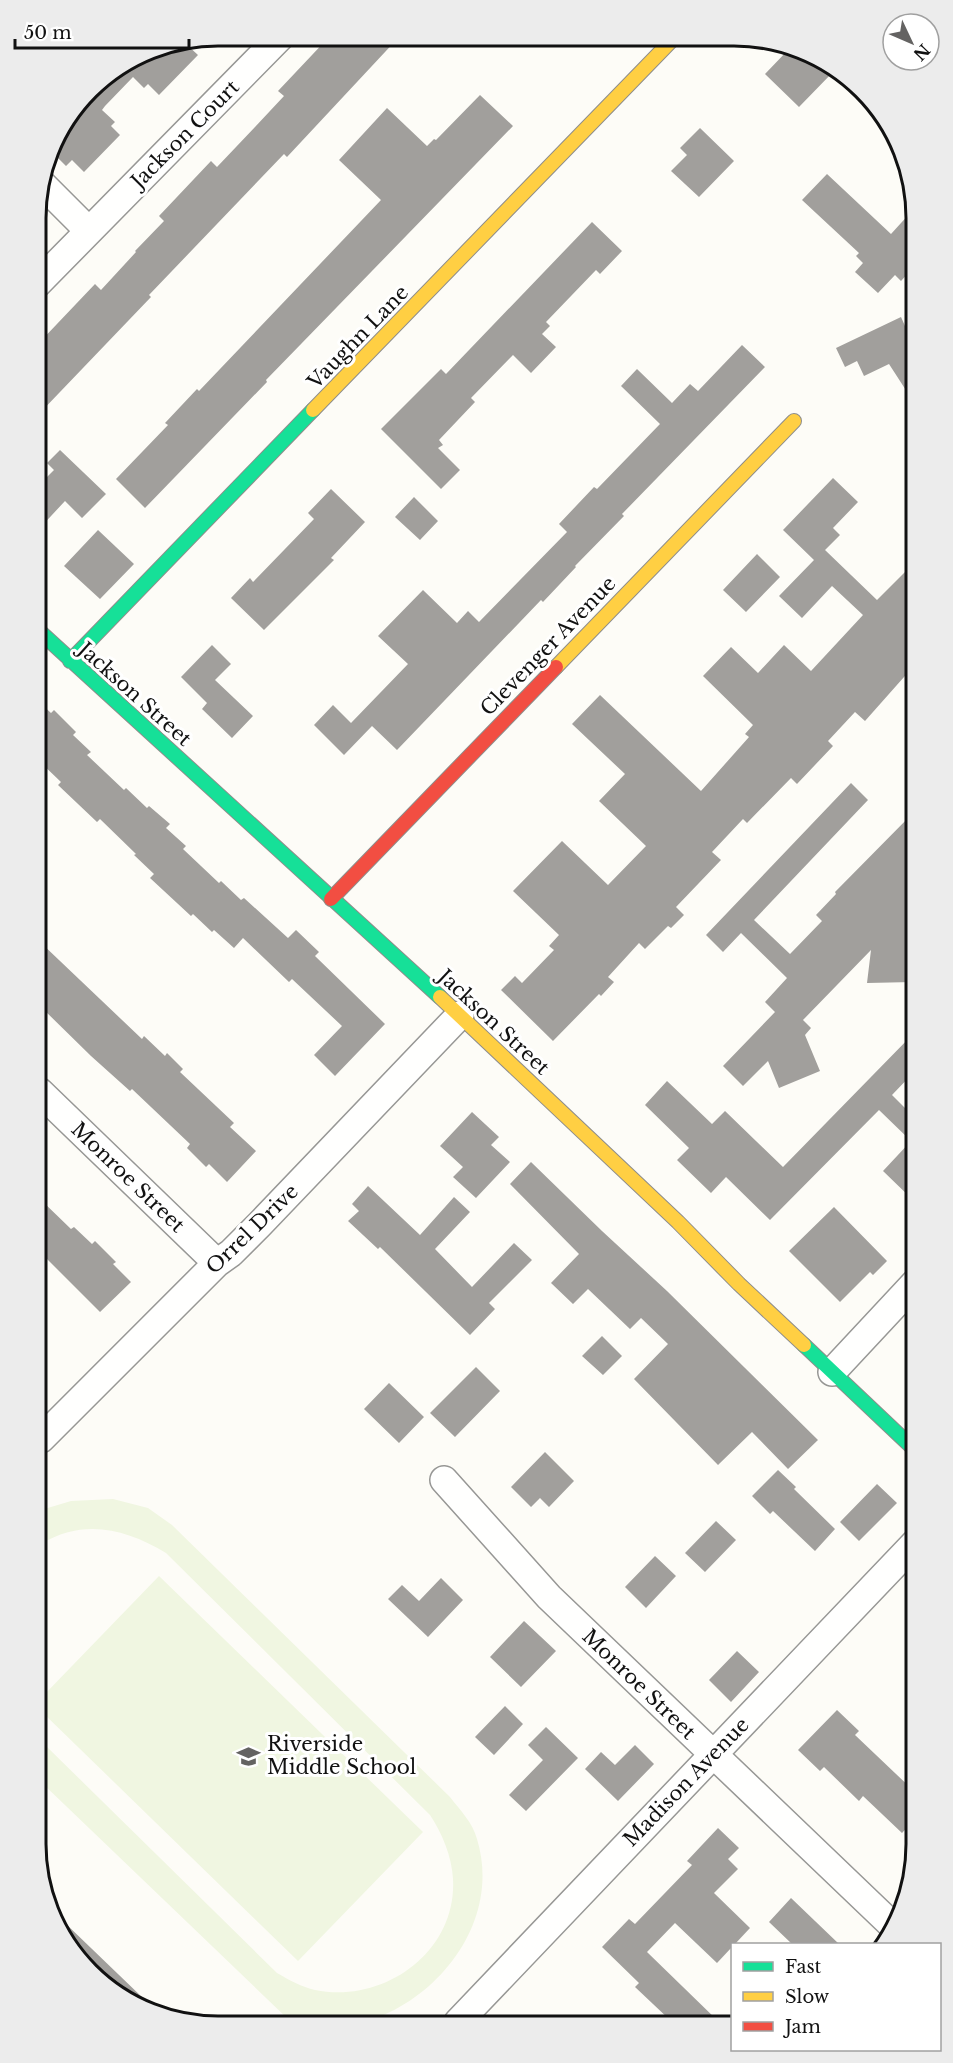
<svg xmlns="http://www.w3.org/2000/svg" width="953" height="2063" font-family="'Libre Baskerville',serif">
  <rect width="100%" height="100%" fill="#fdfcf7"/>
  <!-- pitch -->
  <path fill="#f0f6e1" d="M113,1499l35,9 24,17 278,272c10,13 23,26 27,42 23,75 -29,150 -98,178 -24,10 -65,8 -90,3l-247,-237v-41l235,231c12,7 25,14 38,17 69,14 142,-38 138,-111 -1,-22 -11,-46 -23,-64l-264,-262c-40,-24 -82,-35 -125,-9v-34l30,-9z
    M159,1576l264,256 -125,129 -256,-249v-15z"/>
  <!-- building -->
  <path fill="#a19f9c" d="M329,37h70l-112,120 -3,-3 -135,141 2,2 -114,119v-71l58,-61 6,6 35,-38 -1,-1 29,-30 -5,-5 52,-55 6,6 38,-40 29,-31 -6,-5z
    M185,43l13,12 -39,40 -11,-11 -4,4 -11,-11 -28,29 -3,4 13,12 -4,4 9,9 -36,37 -12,-12 -6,6 -15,-15 4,-13 43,-57 51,-31z
    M789,49l45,22 -35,36 -34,-33z
    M480,95l33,31 -247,254 1,2 -122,126 -29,-29 52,-54 -3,-2 32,-34 2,2 182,-191 -42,-40 48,-52 40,38 7,-7 2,1z
    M700,128l34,33 -35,36 -28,-26 16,-16 -7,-7z
    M827,174l64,60 20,-22v58l-10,11 -6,-6 -17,18 -23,-21 8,-9 -7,-7 3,-3 -57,-53z
    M592,222l30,29 -22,23 -4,-4 -50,52 4,4 -8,8 14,13 -25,26 -18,-18 -42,43 4,4 -36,38 4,5 -5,3 22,22 -19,19 -60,-60 60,-60 5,5z
    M901,317l4,9 6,-3v75l-22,-34 -25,12 -7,-15 -12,6 -9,-19z
    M742,345l23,22 -143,147 2,2 -49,50 1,1 -33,35 -2,-2 -144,150 -25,-24 -28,29 -30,-30 19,-20 18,18 57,-59 -30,-28 45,-46 34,33 11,-12 11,11 88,-90 -8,-8 35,-37 3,2 63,-65 -39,-38 16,-17 35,34 18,-19 8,7z
    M60,450l46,44 -24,24 -17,-17 -27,29 -1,-43 17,-17 -7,-7z
    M833,478l25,24 -25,26 7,7 -15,15 52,50 35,-35v103l-47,53 -10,-9 -27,29 5,5 -36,38 -6,-6 -44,45 -4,-4 -31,33 9,8 -45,47 8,8 -13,13 -3,-2 -23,23 -6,-6 -31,34 6,5 -13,14 -2,-2 -46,47 -52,-51 14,-14 7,7 32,-33 -5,-4 10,-11 -46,-44 49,-50 46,44 38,-39 -47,-45 26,-27 -53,-50 28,-29 101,96 48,-54 -4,-3 8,-9 -50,-49 28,-29 27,26 26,-28 27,26 52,-56 -31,-29 -30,32 -23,-22 35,-36 -31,-30z
    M331,489l34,33 -34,36 3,2 -70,70 -33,-32 19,-20 3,4 61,-63 -6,-6z
    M414,497l24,24 -18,19 -25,-23z
    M98,530l36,34 -34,35 -36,-33z
    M757,554l23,23 -34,35 -23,-22z
    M212,645l19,19 -16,16 38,36 -21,22 -30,-29 5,-6 -26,-26z
    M38,701l13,12 3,-3 22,22 -3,3 18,17 -4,3 37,35 2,-2 21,20 2,-2 21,18 -4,4 20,18 -3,3 36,34 2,-2 20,19 3,-2 44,40 8,-8 23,22 -4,4 70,68 -50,52 -21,-21 28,-29 -50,-47 -3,3 -46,-44 -9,10 -20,-18 -2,2 -19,-18 -2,2 -41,-38 4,-4 -20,-19 2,-1 -36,-35 -3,3 -39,-37 3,-3 -23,-22z
    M851,783l17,17 -114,120 36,34 32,-33 -6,-6 20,-21 -1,-2 78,-79v169l-46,1 4,-33 -68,70 8,8 -6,7 15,36 -41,17 -11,-27 -25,25 -20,-20 52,-54 -10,-10 22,-24 -46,-45 -18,19 -17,-17z
    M39,941l103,98 2,-3 21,20 2,-3 16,16 -3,3 54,51 -4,4 26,24 -29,31 -18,-18 -3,3 -19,-19 3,-4 -58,-55 -2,2 -39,-35 -52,-51z
    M914,1033v39l-22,23 22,22v84l-31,-30 28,-30 -32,-31 -109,110 -44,-43 -15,16 -34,-33 12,-12 -44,-43 22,-24 45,43 13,-13 58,56z
    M472,1112l27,25 -8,8 19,17 -34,36 -23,-21 10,-10 -23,-21z
    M531,1162l71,69 65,60 151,149 -30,29 -36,-37 -34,33 -84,-86 34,-35 -27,-26 -11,11 -42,-40 -15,15 -22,-21 28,-29 -69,-70z
    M368,1186l52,49 34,-38 16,15 -35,37 37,38 42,-44 18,17 -43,43 6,6 -25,26 -90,-88 -2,2 -30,-28 11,-10 -7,-7z
    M40,1199l31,30 3,-2 18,17 3,-3 21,21 -3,2 18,18 -31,30 -60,-60z
    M834,1207l53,54 -14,14 -3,-3 -30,30 -51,-51z
    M602,1336l20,20 -19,19 -21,-19z
    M476,1367l24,24 -45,46 -25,-24z
    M389,1383l35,34 -25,26 -35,-34z
    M545,1452l29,29 -25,26 -9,-9 -9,9 -20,-20z
    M778,1470l18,17 -2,2 41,40 -20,22 -42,-40 -3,3 -18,-18z
    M877,1484l20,19 -38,38 -19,-19z
    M716,1521l20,19 -31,32 -20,-19z
    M655,1556l21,20 -30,32 -21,-21z
    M441,1578l22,22 -35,37 -40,-38 14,-14 17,16z
    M524,1621l32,30 -35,36 -31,-30z
    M737,1651l22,21 -28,30 -22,-22z
    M505,1706l18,18 -29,31 -19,-18z
    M837,1710l22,21 -4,4 61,58v25l-14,15 -39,-37 -4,5 -35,-34 -4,4 -22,-21z
    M546,1727l32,31 -52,53 -17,-16 34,-35 -15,-15z
    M635,1745l19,19 -36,37 -33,-32 16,-17 14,13z
    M718,1828l21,20 -11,11 10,10 -24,24 36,35 -15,16h-3v3l-15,16 -42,-40 -28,29 71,69h-47l-36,-34 4,-4 -37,-36 27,-28 6,5 57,-59 -5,-4z
    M791,1898l48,46h-47l-23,-22z
    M65,1923l80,77 -3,3 -44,-22 -31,-35 -8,-17z"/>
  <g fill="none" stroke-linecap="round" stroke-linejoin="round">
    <defs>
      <path id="street" d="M42,184l47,47
        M37,284l244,-248
        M40,1092l177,171
        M832,1372l83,-89
        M41,1439l176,-176 14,-10 29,-29 200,-209
        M444,1480l105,117 346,331
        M458,2022l457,-479"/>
      <path id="fast" d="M38,630l402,367
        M70,661l243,-251
        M804,1345l111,105"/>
      <path id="slow" d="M313,410l360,-371
        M556,667l238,-246
        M440,997l238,225 61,62 65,61"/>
      <path id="jam" d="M331,899l225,-232"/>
    </defs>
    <!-- street casing -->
    <use href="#street" stroke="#979795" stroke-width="30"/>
    <!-- fast casing -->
    <use href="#fast" stroke="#8e8d8b" stroke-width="16"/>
    <!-- slow casing -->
    <use href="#slow" stroke="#8e8d8b" stroke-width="16"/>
    <!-- jam casing -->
    <use href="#jam" stroke="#8e8d8b" stroke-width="16"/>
    <!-- street -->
    <use href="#street" stroke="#fffffe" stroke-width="27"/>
    <!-- fast -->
    <use href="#fast" stroke="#16e098" stroke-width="14"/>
    <!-- slow -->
    <use href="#slow" stroke="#ffcf43" stroke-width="14"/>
    <!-- jam -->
    <use href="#jam" stroke="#f24e42" stroke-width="14"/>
  </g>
  <!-- icons -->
  <defs>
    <symbol id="school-bare" viewBox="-9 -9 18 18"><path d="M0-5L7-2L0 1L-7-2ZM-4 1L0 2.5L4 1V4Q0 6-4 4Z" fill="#646362" stroke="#fff" stroke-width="2.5" paint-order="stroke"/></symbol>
  </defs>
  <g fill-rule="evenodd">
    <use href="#school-bare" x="232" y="1740" width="33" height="33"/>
  </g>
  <g text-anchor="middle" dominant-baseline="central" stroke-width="6" stroke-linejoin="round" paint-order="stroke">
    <!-- street labels -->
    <g font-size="20" fill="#111" stroke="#fff">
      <text transform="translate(185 134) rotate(-45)">Jackson Court</text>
      <text transform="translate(358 337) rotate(-46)">Vaughn Lane</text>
      <text transform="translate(548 646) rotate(-46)">Clevenger Avenue</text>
      <text transform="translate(135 694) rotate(42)">Jackson Street</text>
      <text transform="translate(494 1022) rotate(43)">Jackson Street</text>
      <text transform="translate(128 1177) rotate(44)">Monroe Street</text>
      <text transform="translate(252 1229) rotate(-44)">Orrel Drive</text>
      <text transform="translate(639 1684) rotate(44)">Monroe Street</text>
      <text transform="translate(686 1782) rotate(-46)">Madison Avenue</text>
    </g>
    <!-- poi labels -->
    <g font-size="20" fill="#111" stroke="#fff" text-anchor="start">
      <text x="267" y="1744">Riverside<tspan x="267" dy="23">Middle School</tspan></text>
    </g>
  </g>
  <!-- crop -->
  <path d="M0 0H953V2063H0ZM218 46H734A172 172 0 0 1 906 218V1844A172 172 0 0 1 734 2016H218A172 172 0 0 1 46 1844V218A172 172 0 0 1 218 46Z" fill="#ececec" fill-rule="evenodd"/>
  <path fill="none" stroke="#111" stroke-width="3" d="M218 46H734A172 172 0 0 1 906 218V1844A172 172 0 0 1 734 2016H218A172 172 0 0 1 46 1844V218A172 172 0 0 1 218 46Z"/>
  <!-- legend -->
  <rect x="731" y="1943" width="210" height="108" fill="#ffffff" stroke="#a0a0a0" stroke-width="1.5"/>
  <rect x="743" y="1962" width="30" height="9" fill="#16e098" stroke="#a0a0a0" stroke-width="1.5"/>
  <text x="785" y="1973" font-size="18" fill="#111111">Fast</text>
  <rect x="743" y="1992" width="30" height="9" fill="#ffcf43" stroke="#a0a0a0" stroke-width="1.5"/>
  <text x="785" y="2003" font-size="18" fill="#111111">Slow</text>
  <rect x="743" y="2022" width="30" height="9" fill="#f24e42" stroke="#a0a0a0" stroke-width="1.5"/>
  <text x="785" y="2033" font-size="18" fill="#111111">Jam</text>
  <!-- north arrow -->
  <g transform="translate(911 42) rotate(134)"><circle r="28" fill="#ffffff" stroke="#a0a0a0" stroke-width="1.5"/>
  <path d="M0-4.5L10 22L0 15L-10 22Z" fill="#646362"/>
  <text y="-9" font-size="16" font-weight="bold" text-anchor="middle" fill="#111111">N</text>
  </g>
  <!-- scale -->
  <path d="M15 39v9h174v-9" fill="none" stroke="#111111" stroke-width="3"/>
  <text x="24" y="39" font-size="18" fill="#111111" stroke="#ffffff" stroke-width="4.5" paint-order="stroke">50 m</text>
</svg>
